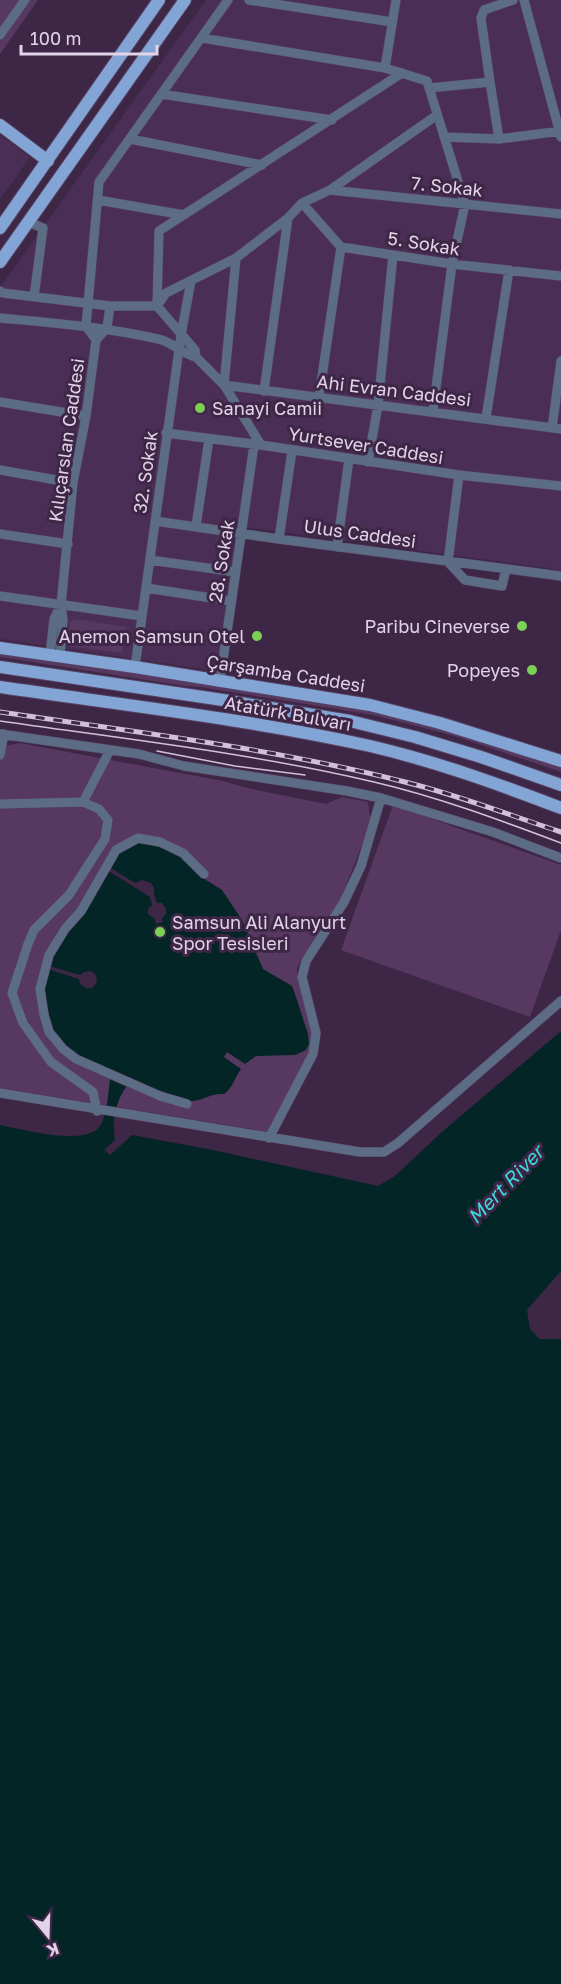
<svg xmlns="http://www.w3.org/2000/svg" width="561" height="1984" font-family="'Golos Text',sans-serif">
  <rect width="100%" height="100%" fill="#3e2647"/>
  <!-- built -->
  <path fill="#4b2e55" d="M206,0h355v570l-317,-43 -20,145 -224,-33v-352z
    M0,135l30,22 -30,42z"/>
  <!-- green -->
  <path fill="#573861" d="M0,0h38l-38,54z
    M75,619l52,8 -5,26 -55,-7 3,-24z
    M0,652l372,58 84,23 105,35v4l-106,-36 -82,-21 -173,-28 -15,-1 -185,-29z
    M20,743l203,38 24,7 79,16 16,-7 26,5 3,21 -33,82 -37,54 -4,10 1,10 16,55 -2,18 -43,80 -269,-44v-341z
    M393,805l168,60v65l-31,87 -189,-67z"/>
  <!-- water -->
  <path fill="#032526" d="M141,840l31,10 10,6 21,22 19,12 20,30 21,49 29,17 2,5 14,43 1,10 -3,6 -11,5 -39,1 -11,8 -18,-12 -3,5 17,12c-6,8 -9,20 -17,25 -15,-1 -20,7 -33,7 -17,0 -42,-14 -59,-21 -15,15 -21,39 -17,60l-11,10 6,5 22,-20 81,15 165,36 17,-10 48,-45 118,-100v240l-34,39 3,19 9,10h22v645h-561v-859c21,4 86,22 100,1 7,-10 10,-42 10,-55l-37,-17 -21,-24 -9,-41 11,-38 61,-95 15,-11z"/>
  <!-- pier -->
  <path fill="#3e2647" d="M109,867l26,16 7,-3 9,3 3,5v7l3,8h5l4,6v5l-4,4 1,4 -7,2 -1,-5 -7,-5v-5l4,-4 -2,-8 -43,-27z
    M49,966l31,9 4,-3 7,-1 5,4 1,7 -5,6h-6l-6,-4 -1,-5 -31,-10z"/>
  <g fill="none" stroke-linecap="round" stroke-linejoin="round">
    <defs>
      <path id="minor" d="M249,0l143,22
        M524,0l37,137
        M0,35l25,-35
        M202,38l183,30 42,13 38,123 -13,60 -19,147
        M385,68l11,-68
        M490,82l9,57
        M429,88l61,-6 -9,-64 3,-8 29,-10
        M161,94l171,26
        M444,137l55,2 62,-8
        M130,139l132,26
        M330,190l231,24
        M98,200l86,15
        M302,203l39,44 111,17 109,12
        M28,222l15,6 -9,69
        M236,258l-12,127 337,44
        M0,291l3,2 107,13h47l38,44 1,7 28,28 37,60
        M157,306l2,-75 243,-158
        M157,306l9,-13 70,-35 52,-40 14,-15 28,-13 107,-75
        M0,318c53,5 106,9 158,21 15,3 24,15 38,18
        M96,340l11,-12 3,-22
        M264,391l24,-173
        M319,397l22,-150
        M0,402l86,14
        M486,418l23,-148
        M552,428l9,-67
        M166,433l95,12 198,30 102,11
        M368,462l10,-57 15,-150
        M0,470l73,13
        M459,475l-11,87 17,18 37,6 4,-17
        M155,521l124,18 282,37
        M196,526l13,-87
        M0,534l68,10
        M279,539l13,-88
        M337,547l12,-88
        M150,560l86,12
        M146,588l85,13
        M0,596l142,20
        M50,655l4,-36 7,-14 12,-122 13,-67 10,-76 -10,-14 13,-144 129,-182
        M60,656l3,-36 -2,-15
        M135,667l46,-332 10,-54
        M220,681l34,-236
        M0,734l139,20 45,12 163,25 34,7 112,34 68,26
        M0,755l4,-21
        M83,802l27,-52
        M0,804l83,-2 16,7 9,11 -3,19 -36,56 -35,35 -6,14 -16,49 11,30 28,39 42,30 4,19
        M0,1093l360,59h24l14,-9 163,-142
        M187,1104l-27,-8 -84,-37 -13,-10 -14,-17 -5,-17 -4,-26 9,-34 16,-26 16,-18 35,-61 22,-12 22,4 23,11 21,21
        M269,1138l44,-84 3,-21 -14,-56 4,-16 38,-59 17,-36 20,-68"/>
      <path id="major" d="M0,125l48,36
        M0,228l159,-228
        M0,262l185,-262
        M0,648l135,19 235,38 70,18 121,38
        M0,667l223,33 127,21 65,16 66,20 80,28
        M0,687c123,18 248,32 370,59 65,15 128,38 191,62"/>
    </defs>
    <!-- minor casing -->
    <use href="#minor" stroke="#584261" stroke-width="10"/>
    <!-- major casing -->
    <use href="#major" stroke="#584261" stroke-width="14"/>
    <!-- minor -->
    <use href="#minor" stroke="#5b6c84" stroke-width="9"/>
    <!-- major -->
    <use href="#major" stroke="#82a5d5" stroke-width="12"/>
    <!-- tram -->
    <path stroke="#d1c1d8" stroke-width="1.5" d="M0,721c125,18 251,32 374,61 64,15 126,38 187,61
      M157,751l78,15 70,9"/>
    <defs>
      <path id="rail" d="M0,712c135,20 272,36 405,70 53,13 104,33 156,50"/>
    </defs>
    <!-- rail casing -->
    <use href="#rail" stroke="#d1c1d8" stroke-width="5"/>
    <!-- rail -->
    <use href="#rail" stroke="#3e2647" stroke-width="3" stroke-dasharray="9" stroke-linecap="butt"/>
  </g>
  <!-- markers -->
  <g fill="#7cd154" stroke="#3e2647" stroke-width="2">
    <circle cx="200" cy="408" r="6"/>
    <circle cx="522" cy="626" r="6"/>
    <circle cx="257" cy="636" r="6"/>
    <circle cx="532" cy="670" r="6"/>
    <circle cx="160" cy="932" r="6"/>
  </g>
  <g text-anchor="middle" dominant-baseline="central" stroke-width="6" stroke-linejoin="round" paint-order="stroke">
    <!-- street labels -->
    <g font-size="18" fill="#e2d3e8" stroke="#3e2647">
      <text transform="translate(447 186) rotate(6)">7. Sokak</text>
      <text transform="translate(424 243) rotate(9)">5. Sokak</text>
      <text transform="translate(394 390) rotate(7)">Ahi Evran Caddesi</text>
      <text transform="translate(66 440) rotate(-82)">Kılıçarslan Caddesi</text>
      <text transform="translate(366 445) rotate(9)">Yurtsever Caddesi</text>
      <text transform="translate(145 472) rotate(-82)">32. Sokak</text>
      <text transform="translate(360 533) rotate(8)">Ulus Caddesi</text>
      <text transform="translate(221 561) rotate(-81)">28. Sokak</text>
      <text transform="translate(286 673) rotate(9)">Çarşamba Caddesi</text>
      <text transform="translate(288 713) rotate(10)">Atatürk Bulvarı</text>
    </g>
    <!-- poi labels -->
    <g font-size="18" fill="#e2d3e8" stroke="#3e2647" text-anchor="end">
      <text x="212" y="408" text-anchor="start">Sanayi Camii</text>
      <text x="510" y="626">Paribu Cineverse</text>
      <text x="245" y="636">Anemon Samsun Otel</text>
      <text x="520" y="670">Popeyes</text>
      <text x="172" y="922" text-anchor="start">Samsun Ali Alanyurt<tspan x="172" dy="21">Spor Tesisleri</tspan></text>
    </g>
    <!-- water labels -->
    <g font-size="20" font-style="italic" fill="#3bdadd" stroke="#3e2647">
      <text transform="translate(505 1184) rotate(-46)">Mert River</text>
    </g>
  </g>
  <!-- north arrow -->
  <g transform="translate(48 1936) rotate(161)" stroke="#3e2647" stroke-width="4.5" paint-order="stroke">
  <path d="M0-4.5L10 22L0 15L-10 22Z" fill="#e2d3e8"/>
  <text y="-9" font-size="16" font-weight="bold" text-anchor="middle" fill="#e2d3e8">K</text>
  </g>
  <!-- scale -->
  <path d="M21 45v9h136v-9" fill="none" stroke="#e2d3e8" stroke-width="3"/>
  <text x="30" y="45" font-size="18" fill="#e2d3e8" stroke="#3e2647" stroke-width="4.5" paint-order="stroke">100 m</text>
</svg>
